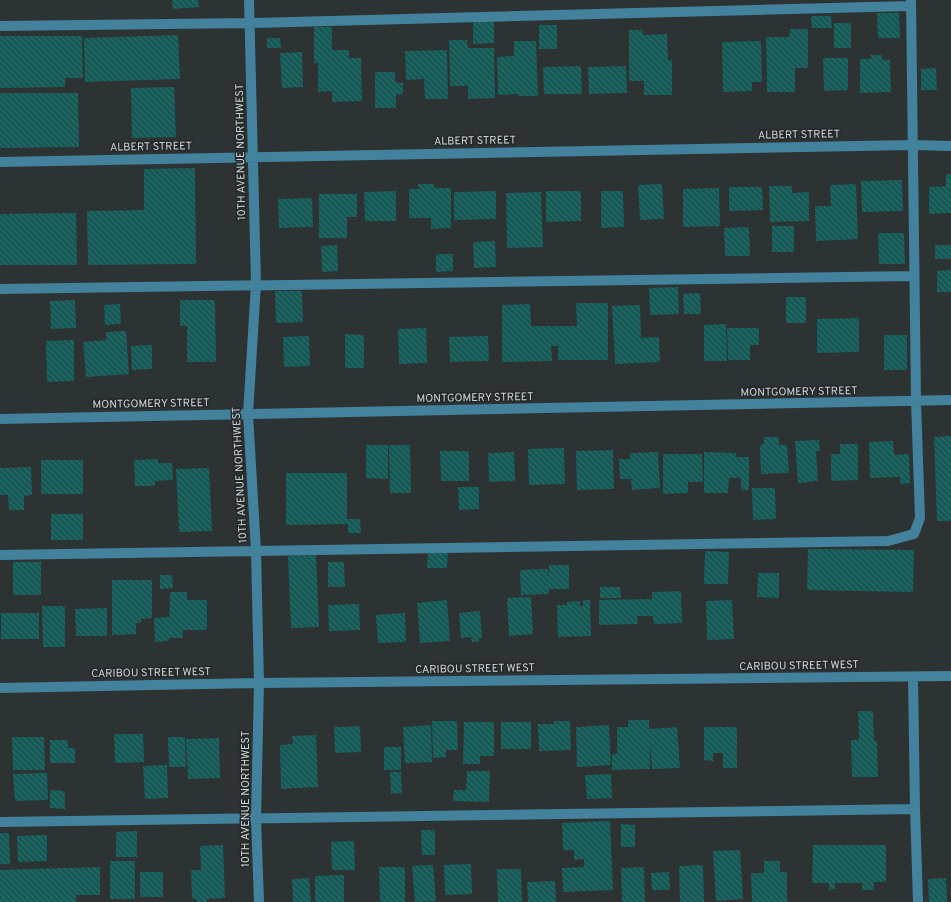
<svg xmlns="http://www.w3.org/2000/svg" width="951" height="902" font-family="Overpass,sans-serif">
  <defs>
    <pattern id="building-back-hatch" width="6" height="6" patternUnits="userSpaceOnUse"><rect width="6" height="6" fill="#165a57"/><path d="M-1 5l2 2M0 0l6 6M5-1l2 2" fill="none" stroke="#37716e"/></pattern>
  </defs>
  <rect width="100%" height="100%" fill="#2d3233"/>
  <!-- building -->
  <path fill="url(#building-back-hatch)" d="M172,0h26l1,7 -26,2z
    M877,13h22l1,25h-22z
    M811,16h20l1,12h-20z
    M473,21h21v22l-21,1z
    M834,23h17v25h-17z
    M539,25h18v24h-18z
    M314,27h18v23h17v8h12l1,43 -30,1v-11l-14,1v-29h-4z
    M790,29h18v39h-13v24h-28l-1,-55h23z
    M629,30h14v5l24,-1 1,26h4v35h-28v-14h-15z
    M178,35l2,44 -95,3 -1,-44z
    M0,36h82l1,42h-18v9l-65,1z
    M267,38h13l1,10h-14z
    M449,40h18l1,8h26l1,50 -27,1v-13h-18z
    M514,41h22l2,55h-20v-2l-20,1 -1,-38 17,-1z
    M761,41l1,41h-10v9l-29,1 -1,-50z
    M447,50l1,49h-23l-1,-20 -18,1 -1,-29z
    M302,52l1,35 -21,1 -2,-35z
    M871,55h11v5h8l1,32 -31,1v-34h11z
    M823,58h25v32l-24,1z
    M581,66l1,28h-38l-1,-27z
    M626,66l1,27 -38,1 -1,-27z
    M936,68l1,22h-16v-21z
    M375,72h20v10l8,1v11l-7,1v13h-21z
    M174,87l2,50 -44,1 -1,-50z
    M0,93h78l1,54 -79,1z
    M195,168l1,96 -108,1 -1,-54 57,-1v-41z
    M946,174h5v39l-22,1v-27l17,-1z
    M902,180l1,31 -41,1 -1,-31z
    M418,184h16v4h17v40l-20,1v-11h-22v-29h10z
    M662,184l2,35 -24,1 -2,-35z
    M856,184l2,55 -42,2 -1,-35h16l-1,-21z
    M769,186h23v7l17,-1v29l-39,1z
    M729,187h33l1,23 -34,1z
    M719,188l1,38 -37,1v-38z
    M396,191v30h-31l-1,-29z
    M496,191v28l-42,1v-28z
    M546,191h35v30l-35,1z
    M601,191h22l1,36 -23,1z
    M541,192l2,55 -36,1 -1,-55z
    M319,194h38v23h-10v21h-28z
    M312,198l1,29 -34,1 -1,-29z
    M76,213l1,52h-77v-51z
    M772,226h22v26h-22z
    M749,227l1,29h-25l-1,-28z
    M878,233h26l1,31h-26z
    M495,241l1,26 -22,1 -1,-26z
    M337,245l1,26 -16,1 -1,-26z
    M935,245h16v14h-16z
    M436,254h17v17l-17,1z
    M951,270v22h-14v-21z
    M678,287l1,27 -29,1 -1,-27z
    M275,291h27l1,31 -27,1z
    M700,293l1,21h-17l-1,-20z
    M786,297h20v26h-20z
    M75,300l1,28 -25,1 -1,-28z
    M180,300h35l1,62h-29v-36h-7z
    M576,303h32v57h-50v-14h-7l1,15 -50,1v-57l28,-1 1,22h46z
    M120,304l1,20 -16,1 -1,-20z
    M640,305l1,33 18,-1 1,25 -45,2 -3,-58z
    M859,318v34l-42,1v-34z
    M726,324l1,37h-23v-36z
    M426,328l1,35 -28,1 -1,-35z
    M727,328h32v17h-9v15h-22z
    M126,331l3,43 -43,3 -3,-35 23,-2v-8z
    M345,334l19,1v33h-19z
    M884,335h23v35h-23z
    M309,336l1,30 -26,1 -1,-30z
    M488,336l1,25 -39,1 -1,-25z
    M74,340v41l-27,1 -1,-41z
    M152,345v24l-20,1 -1,-24z
    M951,436v85h-14l-3,-84z
    M764,437h15v8h8l2,28 -28,1 -1,-29 4,-1z
    M819,440l1,11h-4l2,30 -20,2 -3,-42z
    M893,441l1,14 15,-1 1,29 -10,1v-7l-30,1 -1,-36z
    M840,444h18v36l-27,1v-27h9z
    M366,445h22v34l-22,-1z
    M389,445h21l1,48h-21z
    M564,448l1,36 -36,1 -1,-36z
    M613,450l1,39 -37,1 -1,-39z
    M440,451h29v30h-28z
    M514,452l1,29 -26,1 -1,-29z
    M658,452l2,36 -28,2 -1,-11h-11l-1,-20h11v-6z
    M704,452l32,1v4h13v33h-8v-12h-12l-1,15h-24z
    M663,454h39l1,28h-15v11l-25,1z
    M158,459v4h14l1,17 -18,1v5h-20l-1,-26z
    M41,460h42v34h-42z
    M31,467l1,28 -8,1v14h-15l-1,-15h-8v-27z
    M209,468l3,63 -33,1 -3,-63z
    M286,473h61v46h13l1,14h-13v-9l-62,1z
    M458,487h21v22l-20,1z
    M752,488h23l1,31 -23,1z
    M51,514h32v26h-32z
    M808,549l106,1 -1,42 -106,-2z
    M705,551l24,1 -1,32h-24z
    M428,553h20l-1,15h-20z
    M316,555l3,72 -28,1 -3,-72z
    M13,562h28v33h-28z
    M328,562h16l1,25h-17z
    M549,565h20v24h-20v5l-28,1 -1,-25 28,-1 1,8z
    M758,573h21v25l-22,-1z
    M160,575h12l1,13 -13,1z
    M112,580h40v38l-11,1v4h-5v11l-24,1z
    M600,587h20l1,11h-21z
    M681,591l1,32 -28,1 -1,-8h-16l1,8 -39,1v-25l53,-1v-7z
    M170,592h17v8h20v30h-24v8h-14v3l-14,1 -1,-24 15,-1v12z
    M531,597l2,37 -24,2 -2,-38z
    M447,600l3,41 -30,2 -3,-40z
    M583,600h7l1,36 -33,1 -1,-32h10v-3l13,-1v5h3z
    M732,600l2,39 -27,1 -1,-39z
    M359,604l1,26 -31,1 -1,-26z
    M42,606h23v41h-22z
    M107,608v28h-31l-1,-27z
    M480,611l2,27h-3v4h-7l-1,-5 -10,1 -2,-25z
    M1,613h38v26h-38z
    M405,613l1,29 -28,1 -2,-28z
    M858,711h15l1,30h3l1,36h-26l-1,-37h8z
    M628,720h21v9l28,-2 3,41 -28,1 -2,-28v28l-38,1v-16h5v-27h11z
    M432,721h25l1,29h-12v7l-13,1z
    M554,721h16l1,29 -32,1 -1,-27h16z
    M464,722h30v34h-14v8h-17z
    M501,722h30v27h-30z
    M431,725l1,37 -27,1 -2,-36z
    M609,725l2,40 -34,2 -1,-40z
    M360,726l1,26 -26,1 -1,-26z
    M704,727h33v41h-14v-15h-10v8l-9,-1z
    M114,734h29l1,28 -29,1z
    M316,735l2,52 -37,2 -1,-44 13,-1 -1,-8z
    M12,737h32l1,33h-32z
    M168,737h17l1,30h-17z
    M219,738l1,40 -32,1 -2,-40z
    M50,740h18v8h7v15h-25z
    M384,747h17v23h-17z
    M167,765l1,33 -23,1 -2,-33z
    M467,771h23l-1,31 -36,-1 1,-11h12z
    M390,772h11l1,21 -11,1z
    M47,773l1,27 -33,1 -2,-27z
    M611,774l1,24 -25,1 -2,-24z
    M50,790l15,1v18l-15,-1z
    M610,821l3,69 -50,2 -1,-24 22,-1v-8l-10,1v-10h-11l-1,-27z
    M621,824l14,1v22h-14z
    M421,830h14v25h-13z
    M137,831v26h-21v-25z
    M0,833h9l1,31h-10z
    M47,835v26l-29,1 -1,-26z
    M354,841l1,29h-23l-1,-28z
    M223,845l2,53 -18,1v3h-10v-3h-5l-1,-29h10l-1,-24z
    M813,845h73v37h-12v8h-12v-7h-27v6l-6,1v-7h-17z
    M740,850l3,49 -27,2 -3,-50z
    M110,861h25v38h-25z
    M764,861h16v11h7v30h-35l-1,-29h13z
    M471,864l1,30 -27,1 -1,-30z
    M433,865l3,36 -21,1 -3,-36z
    M703,865l1,37h-24l-1,-36z
    M100,867v28h-24v7h-76v-32z
    M379,867h26v35h-25z
    M644,867l1,35h-23l-1,-34z
    M497,869h24l1,33h-24z
    M140,872h23v25h-23z
    M669,872l1,18h-18l-1,-17z
    M344,875v27h-29v-26z
    M309,878l2,24h-18l-1,-23z
    M946,878l1,24h-18l-1,-23z
    M555,881l1,21h-28l-1,-20z"/>
  <g fill="none" stroke-linecap="round" stroke-linejoin="round">
    <!-- minor -->
    <path stroke="#43829c" stroke-width="10" d="M249,0l7,284 -8,130 8,137 3,132 -3,135 3,84
      M0,26l250,-3 660,-17
      M0,162l913,-17 38,1
      M0,289l914,-13
      M0,419l951,-19
      M0,555l888,-14 26,-7 6,-16 -4,-117 -5,-401
      M913,677l2,132 3,93
      M0,688l259,-5 692,-7
      M0,822l915,-13"/>
  </g>
  <g text-anchor="middle" dominant-baseline="central" stroke-width="3" stroke-linejoin="round" paint-order="stroke">
    <!-- street labels -->
    <g font-size="11" fill="#d2d5d6" stroke="#232829">
      <text transform="translate(799 135) rotate(-1)">ALBERT STREET</text>
      <text transform="translate(475 141) rotate(-1)">ALBERT STREET</text>
      <text transform="translate(151 147) rotate(-1)">ALBERT STREET</text>
      <text transform="translate(241 152) rotate(-91)">10TH AVENUE NORTHWEST</text>
      <text transform="translate(799 392) rotate(-1)">MONTGOMERY STREET</text>
      <text transform="translate(475 398) rotate(-1)">MONTGOMERY STREET</text>
      <text transform="translate(151 404) rotate(-1)">MONTGOMERY STREET</text>
      <text transform="translate(240 475) rotate(-93)">10TH AVENUE NORTHWEST</text>
      <text transform="translate(799 666) rotate(-1)">CARIBOU STREET WEST</text>
      <text transform="translate(475 669) rotate(-1)">CARIBOU STREET WEST</text>
      <text transform="translate(151 673) rotate(-1)">CARIBOU STREET WEST</text>
      <text transform="translate(246 799) rotate(-90)">10TH AVENUE NORTHWEST</text>
    </g>
  </g>
</svg>
